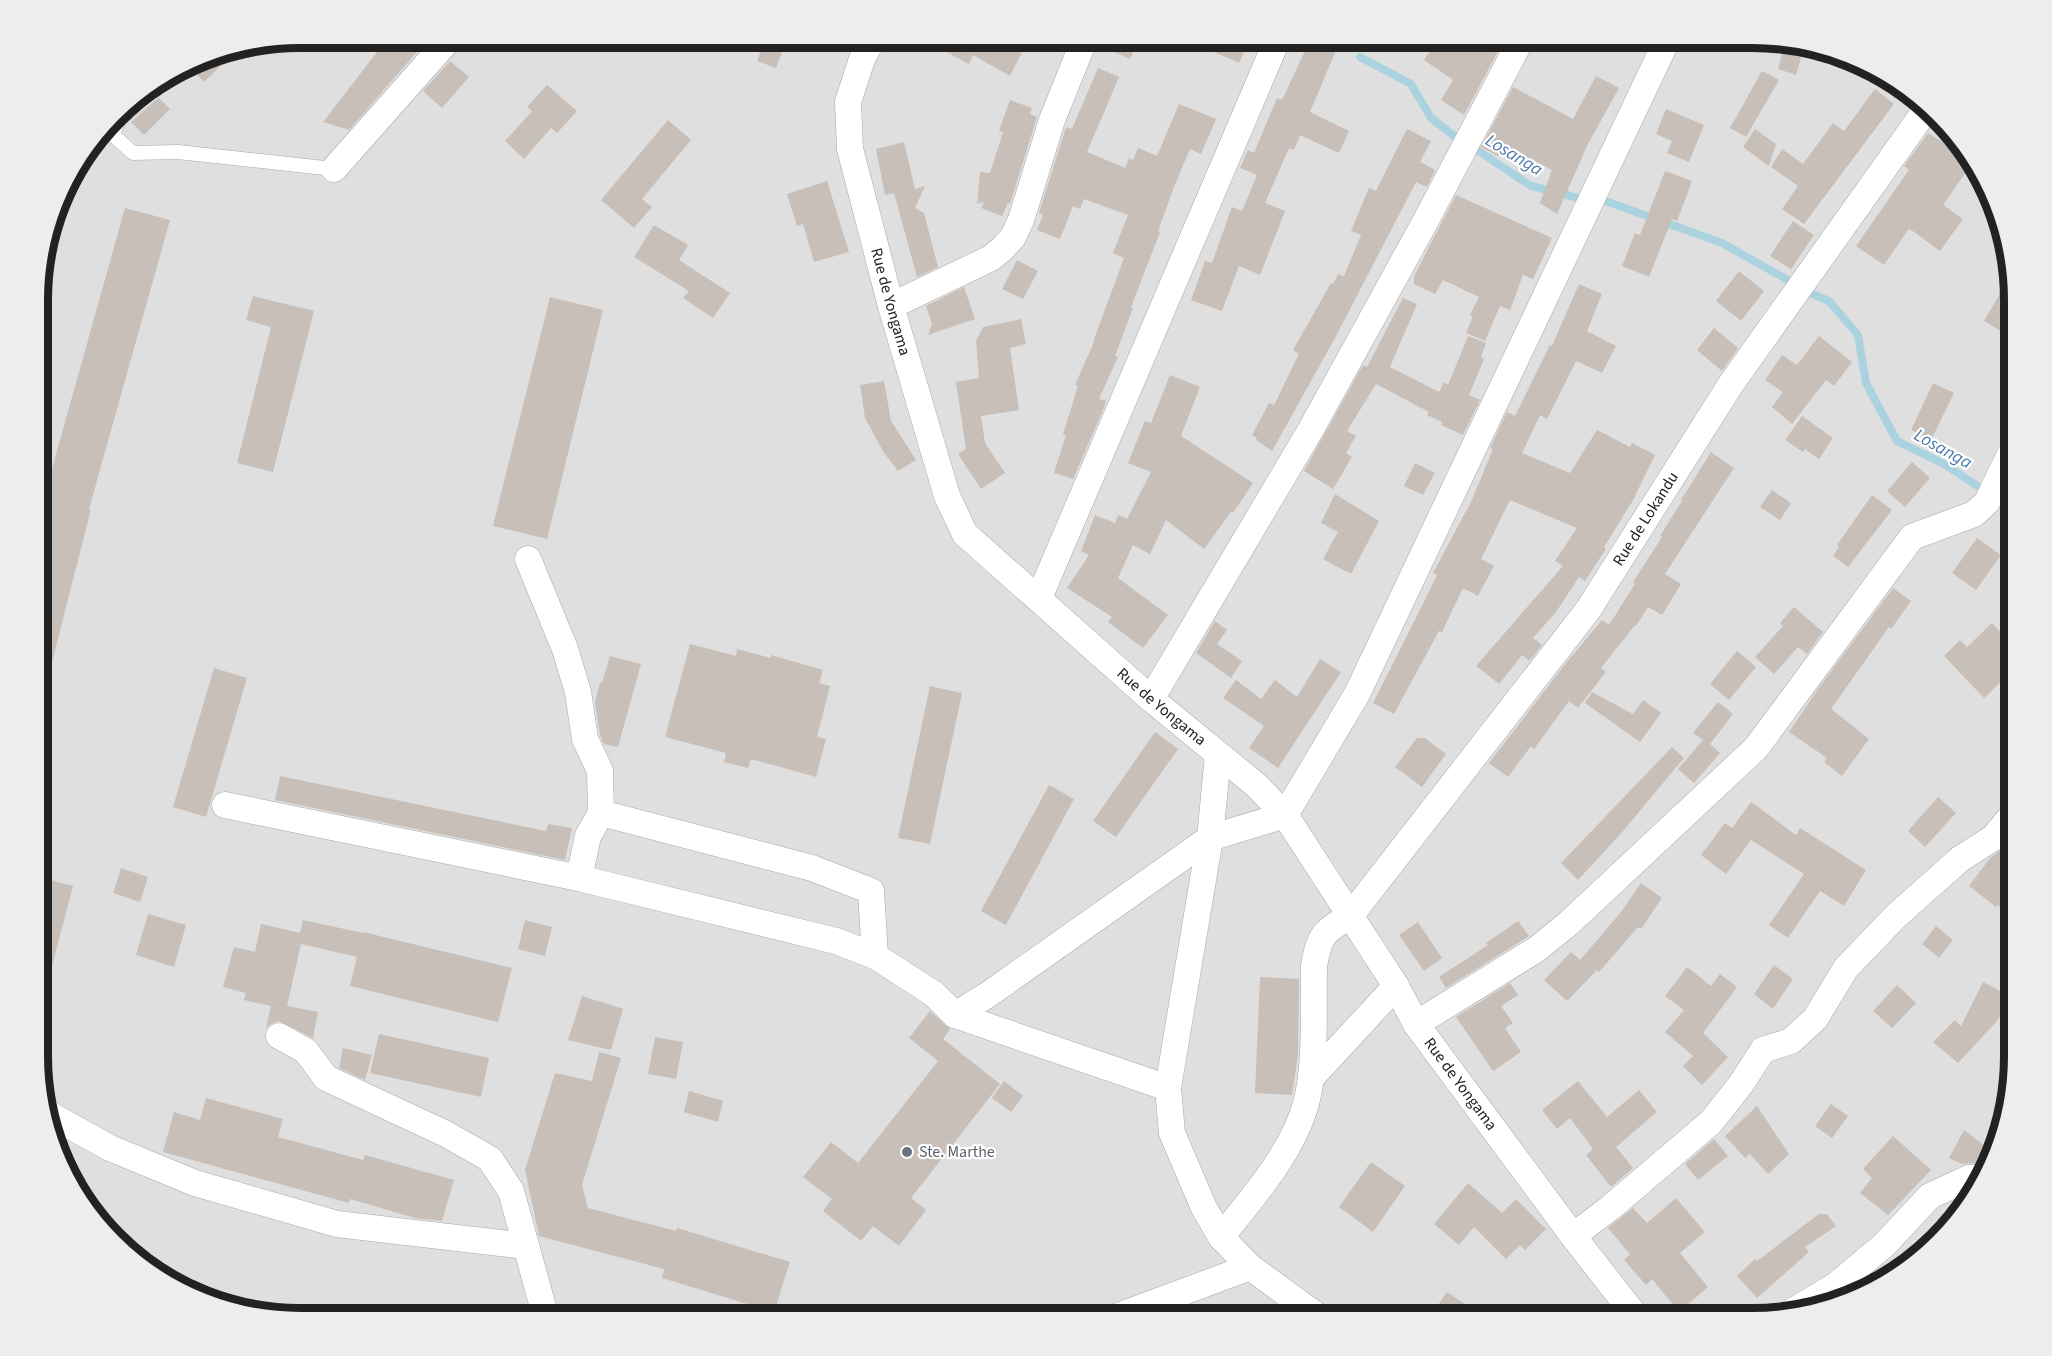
<svg xmlns="http://www.w3.org/2000/svg" width="2052" height="1356" font-family="'Source Sans 3',sans-serif">
  <rect width="100%" height="100%" fill="#f2efe9"/>
  <!-- residential -->
  <path fill="#e0dfdf" d="M300,38h1452l84,13 62,31 81,87 35,114v790l-13,67 -31,62 -87,81 -114,35h-1469l-84,-13 -62,-31 -81,-86 -33,-98v-824l25,-82 62,-81 73,-46z"/>
  <g fill="none" stroke-linecap="round" stroke-linejoin="round">
    <!-- stream -->
    <path stroke="#aad3df" stroke-width="8" d="M1360,57l51,27 20,34 26,20
      M1471,146l60,40 47,12
      M1600,199l122,44 66,37
      M1803,290l26,11 29,34 8,48 31,58 47,23 35,23
      M1996,495l18,7"/>
  </g>
  <!-- building -->
  <path fill="#c7bfb8" d="M388,38h41l-80,92 -26,-8z
    M766,38h21l-11,30 -19,-7z
    M920,38h109l-19,38 -37,-21 -4,9z
    M1100,38h40l-10,21 -32,-14z
    M1183,38h67l-11,25z
    M1311,38h30l-31,74 39,19 -10,22 -39,-18 -6,15 -5,-2 -24,55 20,8 -25,64 -21,-9 -17,45 -31,-11 14,-39 7,2 20,-56 10,4 15,-36 -17,-7 8,-18 6,3 23,-55 5,2z
    M1440,38h65l-41,77 -23,-15 12,-20 -29,-20z
    M1785,43l17,3v9l-6,20 -18,-6z
    M237,50l-33,32 -16,-17 12,-8z
    M450,61l19,16 -27,31 -19,-17z
    M1098,68l21,9 -32,75 38,16 4,-10 4,2 5,-12 19,8 22,-52 37,15 -15,35 -11,-5 -16,38 -16,44 2,1 -29,75 2,1 -18,48 3,1 -19,42 7,2 -3,9 -30,69 -19,-6 12,-38 -3,-1 15,-48 -3,-1 19,-43h-1l31,-84 -11,-5 15,-38 -44,-16 -4,10 -7,-3 -13,33 -23,-9 6,-15 -4,-2 27,-86 6,2z
    M1762,71l17,9 -33,57 -16,-9z
    M1596,76l23,12 -31,56 -31,70 -17,-11 12,-33 -48,-25 -6,11 -17,-9 32,-60 60,32z
    M547,85l30,26 -20,22 -6,-5 -27,31 -19,-18 27,-30 -5,-4z
    M1875,89l19,15 -90,120 -22,-15 16,-23 -27,-19 11,-18 21,15 30,-41 11,8z
    M159,98l11,11 -26,26 -13,-13z
    M1010,100l22,8 -2,6 7,3 -27,87 -2,-1 -6,13 -21,-8 3,-6 -7,2 3,-32 10,1 13,-41 -4,-1z
    M1666,109l38,16 -15,37 -22,-9 5,-12 -16,-7z
    M668,120l23,20 -49,59 10,8 -18,21 -33,-28z
    M1407,129l24,12 -11,21 15,8 -8,17 -11,-5 -81,156 -63,113 -16,-11 1,-2 -5,-3 17,-32 5,2 25,-51 -6,-4 38,-67 2,1 5,-10 6,2 17,-41 -10,-4 18,-43 7,3z
    M1755,129l21,15 -7,22 -26,-19z
    M1928,133l45,29 -30,43 20,14 -23,32 -30,-22 -2,1 -24,35 -28,-19 53,-76 -5,-4z
    M904,142l11,47 10,-3 -10,22 9,5 14,54 -21,10 -23,-84 -9,2 -9,-46z
    M1665,171l27,10 -15,40 -5,-2 -23,58 -27,-11 13,-33 5,2z
    M827,181l22,71 -35,10 -11,-38 -6,2 -10,-32z
    M1456,195l96,43 -19,41 -10,-4 -13,35 -10,-4 -15,35 -19,-8 7,-17 -3,-1 9,-18 -36,-17 -8,14 -21,-10v-8z
    M125,208l45,12 -81,289h2l-44,173 -7,-1v-174l2,-10h2z
    M1793,221l21,14 -23,34 -21,-13z
    M654,225l34,20 -9,15 51,33 -17,25 -30,-20 6,-7 -55,-34z
    M1017,260l21,11 -15,28 -21,-10z
    M1739,271l25,20 -23,30 -25,-20z
    M2011,275l3,8v56l-30,-18z
    M1579,284l23,10 -15,37 29,15 -14,27 -26,-12 -29,58 -7,-4 -18,38 48,20 27,-43 33,17 2,-4 23,12 -23,47 -28,45 2,2 -21,32 -6,-4 -23,35 -23,26 9,7 -13,16 -7,-6 -23,29 -23,-18 87,-100 -8,-5 22,-33 -67,-28 -29,59 13,7 -16,30 -15,-8 -21,44 -3,-1 -45,83 -21,-11 47,-93 17,-35 -4,-2 38,-71 22,-53 -3,-1 17,-36 8,4 35,-71 2,1z
    M964,287l11,32 -47,16 4,-11 -6,-18z
    M253,296l61,15 -41,161 -36,-9 34,-136 -25,-7z
    M550,297l53,13 -56,229 -54,-13z
    M1403,298l14,6 -27,63 49,25 5,-10 4,3 20,-49 18,7 -5,14 3,2 -15,36 11,5 -17,35 -22,-10 1,-3 -15,-7 2,-3 -53,-28 -29,47 9,5 -10,17 6,4 -19,32 -29,-18 59,-106 4,2z
    M1021,319l5,25 -16,4 9,62 -38,6 4,27 20,30 -24,16 -23,-35 8,-5 -10,-67 23,-4 -3,-37 7,-14z
    M1714,328l24,20 -16,23 -25,-21z
    M1819,336l33,26 -18,24 -8,-6 -34,44 -20,-17 11,-15 -18,-12 17,-25 15,10z
    M1170,375l30,12 -19,49 72,47 -20,30 -2,-1 -27,37 -38,-29 -16,34 -17,-9 -15,33 50,37 -25,33 -35,-26 4,-5 -45,-29 22,-33 -8,-4 14,-36 20,8 3,-8 9,4 24,-47 -23,-9 17,-42 6,2z
    M884,381l7,40 25,39 -18,11 -14,-18 -19,-35 -5,-33z
    M1933,383l21,10 -23,47 -20,-10z
    M1802,416l31,22 -14,21 -14,-10 -2,3 -18,-12z
    M1711,452l23,16 -69,106 16,10 -19,31 -14,-8 -12,19 -1,-1 -34,43 5,4 -28,36 -9,-7 -35,48 -3,-3 -23,31 -19,-14 77,-100 36,-43 7,5 26,-41 -2,-2 29,-45 -2,-1 22,-35 -1,-1z
    M1912,462l18,16 -25,29 -18,-16z
    M1415,463l20,10 -12,22 -19,-9z
    M1772,490l19,13 -11,17 -20,-13z
    M1335,494l44,27 -28,53 -28,-15 15,-27 -17,-9z
    M1872,495l20,15 -44,57 -15,-11 6,-9 -2,-2z
    M1977,538l24,17 -25,35 -24,-17z
    M1893,588l18,13 -20,28 -2,-2 -58,82 38,30 -27,37 -18,-14 3,-4 -38,-26 29,-43z
    M1794,607l29,25 -16,22 -9,-7 -24,27 -19,-17 28,-31 -3,-3z
    M1215,621l12,9 -10,14 25,17 -11,17 -35,-25z
    M1992,623l22,23v23l-30,29 -40,-42 16,-16 7,7z
    M690,644l46,12 1,-7 34,9v-3l52,15 -4,13 11,3 -13,51 9,2 -10,38 -65,-18 -3,9 -24,-6 2,-9 -61,-16z
    M1737,651l19,16 -27,33 -19,-16z
    M610,656l31,8 -23,83 -14,-3 -4,-9 -5,-33 5,-19h2z
    M1320,659l21,13 -63,96 -29,-20 15,-22 -41,-28 13,-18 25,19 14,-19 22,17z
    M214,668l33,10 -41,139 -33,-10z
    M930,686l32,7 -32,151 -32,-6z
    M1592,692l41,22 10,-14 18,13 -21,29 -55,-39z
    M1718,702l15,12 -23,30 10,9 -26,30 -16,-14 25,-29 -10,-7z
    M1155,732l23,17 -62,88 -23,-16z
    M1417,738h8l21,16 -24,33 -27,-20z
    M1672,747l12,11 -60,72 -46,50 -17,-17z
    M280,776l266,55 2,-7 24,4 -7,32 -290,-60z
    M1049,785l25,14 -68,126 -25,-14z
    M1938,797l18,16 -31,34 -17,-16z
    M1751,802l45,33 4,-7 66,42 -22,36 -24,-15 -32,47 -19,-13 35,-51 -53,-34 -25,34 -25,-19 24,-32 7,5z
    M2014,836v80l-17,-11 -1,2 -27,-21 21,-28 14,-10z
    M121,868l27,9 -8,25 -27,-9z
    M46,879l27,7 -27,103 -6,-1v-83z
    M1641,883l21,15 -21,31 -3,-2 -39,45 -2,-2 -30,31 -23,-21 27,-28 9,8 41,-48z
    M148,914l38,11 -12,42 -38,-12z
    M303,920l60,13v-1l149,36 -14,54 -148,-36 7,-29 -56,-13 -14,62 31,6 -5,26 -34,-17 -7,2 -6,5 5,-22 -27,-6 2,-7 -23,-6 11,-40 21,5 6,-28 39,9z
    M525,920l27,7 -7,29 -27,-7z
    M1518,921l11,15 -83,52 -7,-11 49,-32 -2,-2z
    M1418,922l24,36 -18,13 -25,-36z
    M1936,926l17,14 -14,18 -17,-14z
    M1774,965l19,14 -20,30 -19,-15z
    M1687,967l24,19 9,-12 17,13 -34,46 25,24 -26,28 -19,-19 10,-10 -28,-24 19,-22 -19,-14z
    M1260,977l39,2 -1,76 -6,40 -37,-2z
    M1983,982l27,14 -12,24 -40,43 -25,-21 22,-22 6,6z
    M1510,983l8,12 -17,11 12,17 -8,5 16,24 -28,19 -37,-54z
    M1897,985l19,18 -24,25 -19,-17z
    M582,996l41,13 -12,41 -43,-10z
    M930,1011l20,18 -7,10 57,45 -89,114 15,12 -27,36 -26,-20 -12,15 -38,-30 9,-12 -29,-22 28,-35 27,21 80,-102 -29,-23z
    M379,1034l110,24 -8,39 -111,-24z
    M655,1037l28,5 -7,37 -28,-5z
    M343,1048l29,7 -7,25 -26,-12z
    M599,1052l22,6 -39,127 6,23 88,23 1,-3 113,34 -16,50 -112,-34 2,-9 -125,-33 -14,-66 30,-97 37,8z
    M1004,1081l19,15 -12,16 -19,-14z
    M1578,1081l29,36 32,-27 18,22 -41,35 17,21 -22,19 -25,-32 7,-6 -23,-31 -13,11 -15,-19z
    M689,1091l34,10 -5,21 -34,-10z
    M206,1098l77,21 -5,18 85,23 2,-5 89,25 -12,41 -27,-3 -65,-19 -1,4 -186,-51 11,-40 26,8z
    M1831,1104l17,12 -16,22 -17,-12z
    M1757,1106l32,48 -21,20 -18,-20 -5,4 -20,-22z
    M1964,1130l21,16 -8,17 -15,1 -13,-6z
    M1893,1136l38,34 -43,45 -28,-22 12,-15 -9,-9z
    M1714,1139l14,17 -30,24 -13,-16z
    M1371,1162l34,24 -32,46 -34,-25z
    M1468,1183l34,30 14,-14 30,30 -21,21 -5,-5 -14,14 -32,-32 -15,18 -25,-21z
    M1676,1198l29,34 -25,21 28,34 -29,25 -27,-33 -6,6 -22,-25 6,-6 -22,-26 25,-20 14,15z
    M1819,1214h8l9,12 -31,21 4,5 -52,46 -20,-22 18,-17 2,2z
    M1447,1292l39,26h-57z"/>
  <g fill="none" stroke-linecap="round" stroke-linejoin="round">
    <defs>
      <path id="lane" d="M122,110l-9,25 20,18 45,-1 156,17"/>
      <g id="street">
        <path id="s1" d="M873,38l-11,21 -14,43 2,47 41,157 56,190 18,38 186,165 105,86 29,30 111,171 20,38 157,212 64,82"/>
        <path d="M121,110l26,-20"/>
        <path d="M334,169l116,-131"/>
        <path d="M891,306l100,-48 11,-9 11,-12 8,-17 31,-100 33,-82"/>
        <path d="M1039,598l239,-560"/>
        <path d="M1151,699l159,-268 114,-207 98,-186"/>
        <path d="M1218,755l-8,83 -42,250 4,45 32,75 17,29 29,30 70,51"/>
        <path d="M225,805l354,73 9,-42 13,-23 -1,-42 -15,-32 -7,-47 -13,-43 -37,-90"/>
        <path d="M601,813l211,55 59,23 4,65"/>
        <path d="M579,878l257,63 39,15 59,38 21,21 213,73"/>
        <path d="M955,1015l34,-21 221,-156 75,-23 72,-121 311,-656"/>
        <path d="M1416,1024l121,-75 32,-26 187,-175 156,-211 62,-23 13,-12 27,-56"/>
        <path d="M279,1036l27,15 20,27 120,56 44,25 21,32 35,127"/>
        <path d="M1311,1078l85,-92"/>
        <path d="M47,1111l5,5 58,32 85,35 142,41 189,22"/>
        <path d="M1573,1236l37,-28 101,-86 30,-38 22,-34 28,-9 24,-22 31,-51 50,-52 64,-57 33,-21 21,-25"/>
        <path id="s2" d="M1221,1237c31,-39 69,-81 84,-130 12,-40 8,-98 9,-141 6,-33 9,-33 37,-51l237,-305 143,-226 194,-273"/>
        <path d="M1793,1311l42,-25 49,-41 46,-49 39,-18h13"/>
        <path d="M1113,1318l137,-51"/>
      </g>
    </defs>
    <!-- lane casing -->
    <use href="#lane" stroke="#a9a9a9" stroke-width="15"/>
    <!-- street casing -->
    <use href="#street" stroke="#a9a9a9" stroke-width="27"/>
    <!-- lane -->
    <use href="#lane" stroke="#fff" stroke-width="14"/>
    <!-- street -->
    <use href="#street" stroke="#fff" stroke-width="26"/>
  </g>
  <!-- markers -->
  <circle fill="#6b7280" stroke="#fff" stroke-width="2" cx="907" cy="1152" r="6"/>
  <g text-anchor="middle" dominant-baseline="central" stroke-width="4.5" stroke-linejoin="round" paint-order="stroke">
    <!-- street labels -->
    <g font-size="16" fill="#222" stroke="#fff">
      <text stroke="none"><textPath href="#s1" startOffset="274">Rue de Yongama</textPath></text>
      <text stroke="none"><textPath href="#s2" startOffset="858">Rue de Lokandu</textPath></text>
      <text stroke="none"><textPath href="#s1" startOffset="780">Rue de Yongama</textPath></text>
      <text stroke="none"><textPath href="#s1" startOffset="1266">Rue de Yongama</textPath></text>
    </g>
    <!-- worship labels -->
    <g font-size="16" fill="#5b616d" stroke="#fff" text-anchor="start">
      <text x="919" y="1152">Ste. Marthe</text>
    </g>
    <!-- water labels -->
    <g font-size="18" font-style="italic" fill="#4a7aab" stroke="#fff">
      <text transform="translate(1514 155) rotate(31)">Losanga</text>
      <text transform="translate(1943 449) rotate(29)">Losanga</text>
    </g>
  </g>
  <!-- crop -->
  <path d="M0 0H2052V1356H0ZM300 48H1752A252 252 0 0 1 2004 300V1056A252 252 0 0 1 1752 1308H300A252 252 0 0 1 48 1056V300A252 252 0 0 1 300 48Z" fill="#ededed" fill-rule="evenodd"/>
  <path fill="none" stroke="#222" stroke-width="8" d="M300 48H1752A252 252 0 0 1 2004 300V1056A252 252 0 0 1 1752 1308H300A252 252 0 0 1 48 1056V300A252 252 0 0 1 300 48Z"/>
</svg>
